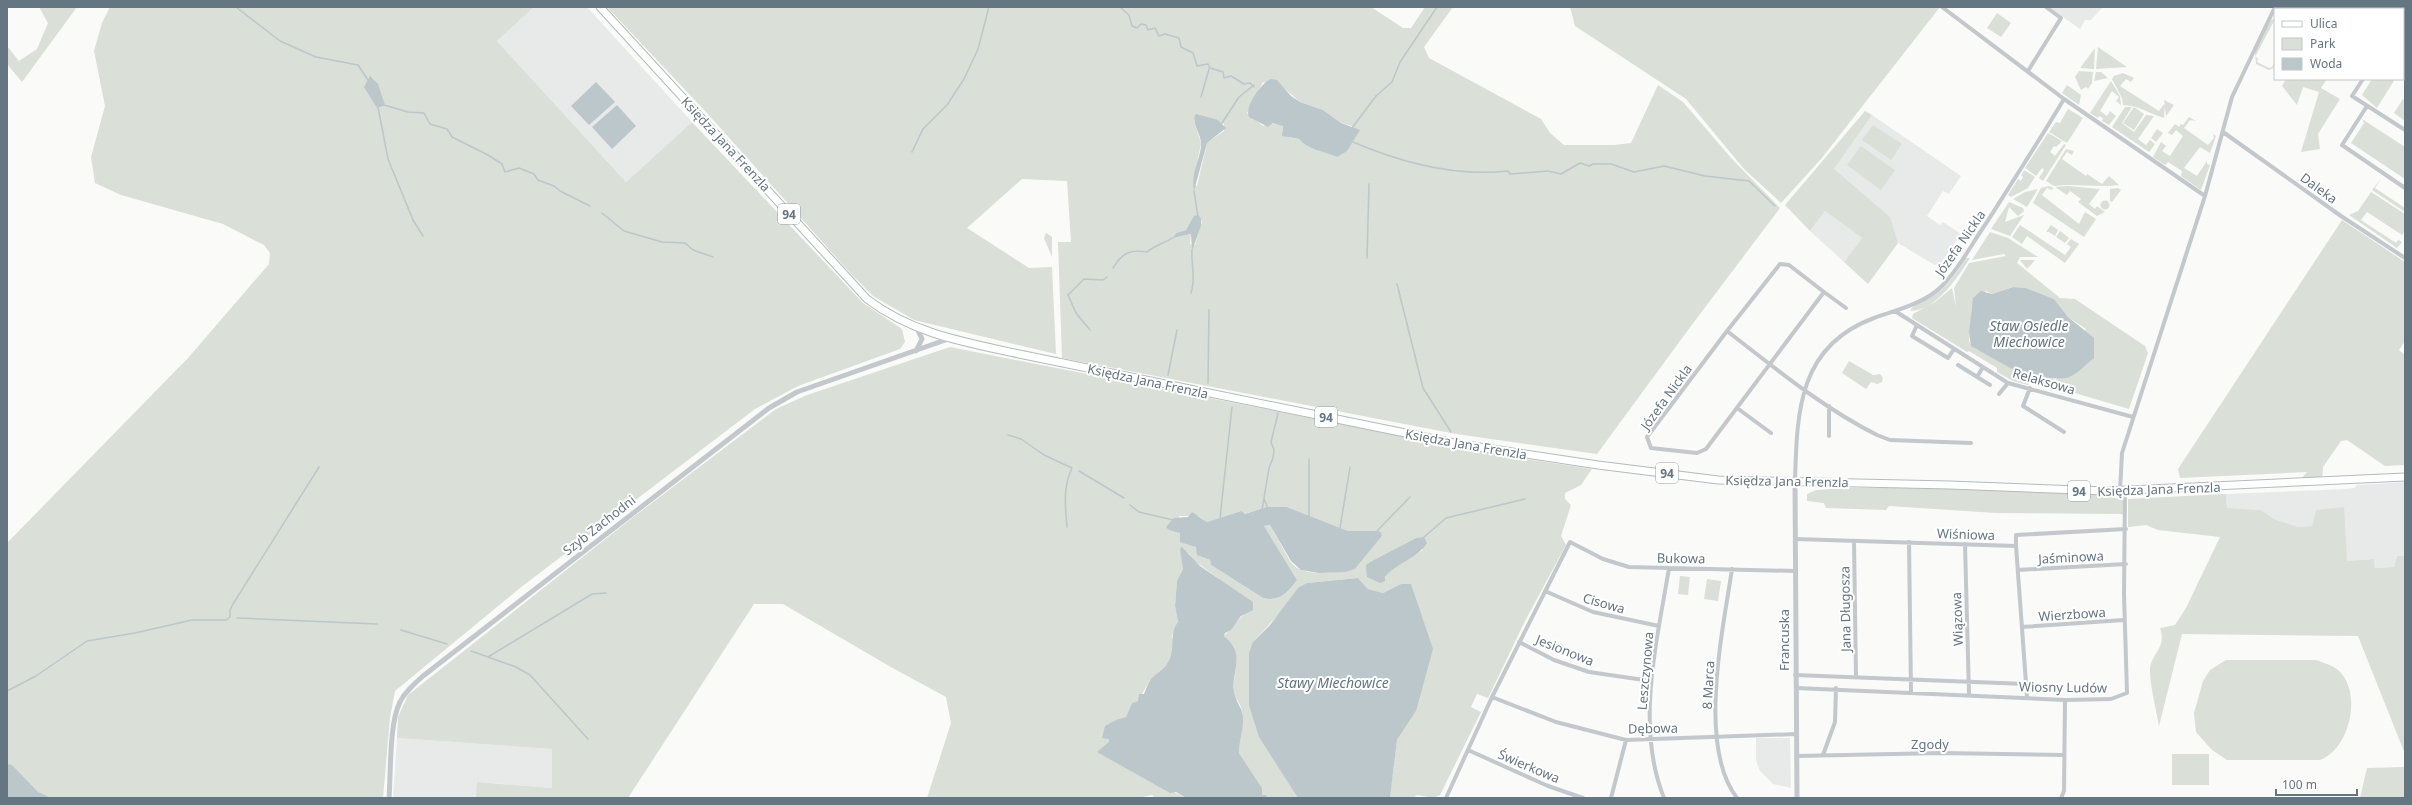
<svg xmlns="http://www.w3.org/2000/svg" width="2412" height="805" font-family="'Noto Sans',sans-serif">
  <rect width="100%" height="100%" fill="#fafaf8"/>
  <!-- built -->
  <path fill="#e8e9e9" d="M534,7h53l105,115 -66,60 -129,-141z
    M2049,7h54l-12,13h-6l-5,9z
    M1872,115l89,61 -12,18 -6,-3 -16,25 13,9 3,-3 18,12 -23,33 -40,-24 -9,-26 -56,-47z
    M1825,211l37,27 -18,24 -34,-31z
    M2405,482v74h-8l-3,11 -19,1 -1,-9 -27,2 -35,-35 -14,1 -24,-8 -13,-9 -34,-2 -1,-14 120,-5 8,-1 3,-3z
    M397,738l155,11v39l-74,-6 -2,16h-83z
    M1756,738h34l1,50 -18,-4 -13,-13 -4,-10z"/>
  <!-- green -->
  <path fill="#dadfd7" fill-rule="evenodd" d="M39,7h38l-55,75 -15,-18v-18l12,15 18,-12 11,-26z
    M110,7h424l-37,34 129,141 66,-60 171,181 39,26 3,13 -5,7 -102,37 -43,23 -235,179 -125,103 -5,27 -7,80h-376v-255l181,-185 81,-94 1,-11 -6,-8 -41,-21 -102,-29 -26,-12 -4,-26 14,-51 -11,-55 8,-28z
    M607,7h764l32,21h8l14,-21h28l-29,40 5,11 112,61 9,14 14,12h50l17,-2 27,-58 25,17 49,57 48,49 -92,122 -91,124 -141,-20 -394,-76 -4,-116h13l-4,-61 -45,-2 -55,49 62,40 23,-1 4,87 -142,-34 -41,-24 -22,-22 -145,-162zM1263,82l22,7 15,13 23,8 18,13 11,3 -15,31 -17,-8h-6l-15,-10 -9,-1 -8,-6 1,-6c-7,-5 -13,-2 -20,0l-16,-13zM1198,114l26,10v7l-17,12 -10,43 -4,-2 8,-41 -7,-22zM1193,219l9,2 -7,24 -5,-1 1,-10 -18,4 3,-5 10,-3z
    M1570,7h370l-119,152 -40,44 -37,-34 -58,-70 -111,-73z
    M2300,7h58l1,2h-58z
    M2392,7h13v36h-2v-34h-12z
    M1997,13l14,10 -10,14 -14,-9z
    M2275,19l-20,38 3,1 -1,4 12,6 3,-1 3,-5v5l-6,3 -13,-6 -1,-12 16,-32z
    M2098,47l29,20 -31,2z
    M2095,48l-1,21 -14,-1z
    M2079,71l14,1 -1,11 -4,6 -2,-2 -5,3 -6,-13z
    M2096,72h5l7,6 -14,3z
    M2123,73l11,5 -3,4 -5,-3 -6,7 39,25 6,-8 -1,15c-14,-4 -26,-13 -41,-13l-1,-7 -10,-19 2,-3z
    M2286,79h41l-6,9 19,11 -22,35 2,15 -19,3 18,-60 -16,-5 -6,18 -15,-19z
    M2372,79h23l-18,29 -15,-13z
    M2111,81l9,15 1,9 -5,-4 3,-4 -7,-6 -12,20 7,5 3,-5 6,5 -7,9 -7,-4 1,-3 -4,-2 -1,2 -8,-5z
    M2067,85l14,10 -2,10 -17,-12z
    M2403,99l2,1v21l-11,-8z
    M2164,100l10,5 -8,11z
    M2125,107h7l-10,16 12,9 12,-17 8,1 -16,23 8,6 4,-5 5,4 -6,8 -37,-25z
    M2134,107l10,7 -10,16 -11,-7z
    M2068,109l15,9 -16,25 -18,-11 7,-10 4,1z
    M1865,111l7,4 -38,54 56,48 8,26 -30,41 -24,-22 18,-24 -37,-27 -15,20 -25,-26z
    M2189,117l7,4 -6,-1 -6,8 24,17 6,-7 -1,-4 3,2 -6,17 -10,-6 -16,21 13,8 10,-15v3l3,1 -9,25 -20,-14 1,-5 -14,-9 -3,3 -12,-8 8,-15 5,4 -4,5 8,5 13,-20 -7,-6 -4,5 -4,-2 7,-9 4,3 2,-3 2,1z
    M2362,119l43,28v32l-54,-36 13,-20z
    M1873,125l29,19 -11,16 -29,-20z
    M2157,129l6,4 -7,9 -5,-4z
    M2048,133l14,8 -6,6 -2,-1 -4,6 5,4 9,-12 2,1 -23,36 -4,-3 5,-8 -2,-2 -6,8 -11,-8z
    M1861,146l34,24 -14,20 -34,-25z
    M2066,149l8,2 -2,4 -5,-3 -5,7 24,17 1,-2 15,10 7,-8 10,9c-22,3 -44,-2 -65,1l-8,-5z
    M2024,170l11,7 -7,11 -17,9 -3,-2 10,-16 3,2 2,-4 -2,-1z
    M2381,179l-6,9 30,20v4l-33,-22z
    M2049,186l4,2 -1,2 -5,-2 -5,7 37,29 6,-12 11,7 -12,18 -51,-34 8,-15z
    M2068,186l32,3 -11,15 6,5 2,-3 8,6 -8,4 -19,-14 3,-3 -11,-8 -3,4 -12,-8z
    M2118,188l3,2 -9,12 -2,-1v-12z
    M2038,189l-11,18 -14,-8 12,-7z
    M2371,192l34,22v17l-3,4 -35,-23 -6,8 35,23 2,-3 4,2 -5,6 -48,-33 9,-4z
    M2100.5 205a4.5 4.5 0 1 1 9 0a4.5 4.5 0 1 1-9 0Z
    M2009,202l14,6 1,3 -6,5 -9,-9 -4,15 19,-7 -14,21 -19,-7z
    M2342,220l63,42v79l-6,9 6,5v110l-20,1 -38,-26 -6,1 -18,26 -1,15 -24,1 9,-11 -127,6 -2,-9z
    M2020,225l45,30 6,-8 -4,-3 4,-5 8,5 -14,19 -38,-27 -5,8 -10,-7z
    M2051,225l7,5 -3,6 -6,-4h-3z
    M2060,231l9,7 -4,5 -9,-6z
    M1990,232l18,6 30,19h-18l-3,6 43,35 15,1 70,47 3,7 -19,56 -61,-18 -38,-8 -2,2 -15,-4 -16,-9v-4l-28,-17 -2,1 -55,-34 1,-4 22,-12 17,-14 4,19 -2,-19 15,-25 37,-7 -2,-2 -32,6zM2013,287l13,1 28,11 14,18 18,12 -30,51 -10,-4h-29l-6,-8 -39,-22 -3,-5 3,-36 14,-14 6,3z
    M1046,233l6,4v20l-8,-19z
    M1966,258h4c-12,19 -34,53 -60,53 4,-8 14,-10 21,-14 16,-9 25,-24 35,-39z
    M2020,260h15l-8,9z
    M950,347l549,108 93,14 -11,16 -16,8v6l6,6 -10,31 5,9 -41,76 -37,77 -11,-4 -6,13 10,5 -41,83 -7,3 -16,-3 -4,3h-23l7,-58 19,-29 -15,-127 -18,9 -15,-4 -10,-11 -51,5 -54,59 38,143 7,13h-32l1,-3h-5v-7l-23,-35c0,-15 7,-32 2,-46 -1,-4 -5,-7 -6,-11 -6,-22 13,-41 -11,-60l22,-24 -28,-34 -26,-19 -3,-6 -8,2 2,3v11l-6,12 -2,25 3,16 -6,14 2,12 -6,16 -18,16 -12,21 -6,2 -6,14 -8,2 -9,20 28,35 49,24h-31l-3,-3 -14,3h-211l24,-75 -5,-26 -57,-31 -106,-62h-29l-126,194h-152l1,-16 75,6v-39l-155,-11 1,-21 10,-22 224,-177 144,-109 31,-14zM1266,507h21l61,24h29l5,5 -27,33c-19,2 -52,11 -65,-8 -7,-12 -13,-24 -20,-36l-6,1 33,54c-8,13 -19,22 -34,18l-52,-33 -1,-5 -12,-5 -2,-8 -15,-10 -2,-21h20l8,6 34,-11 3,3zM1416,538l7,12 -30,17 -8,10 -15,-15z
    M1849,361l24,14 7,-1 3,4 -1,4 -5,2 -6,-2 -5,7 -24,-16z
    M1846,488h76l176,6 25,6v14l-127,-1 -107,-7 -3,4 -60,-2 -2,-5 -17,-2v-7l9,-4z
    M2226,494l1,14 34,2 13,9 24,8 14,-1 4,-16 28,-3 3,54 27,-2 1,9 19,-1 3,-11h8v198l-47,-118 -176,-2 -23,92c-3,-18 -9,-39 -9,-57 1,-16 17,-20 10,-41l15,-3 11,-17 34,-71 -62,-7 -12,-5 -18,2v-28z
    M1680,576l10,1 -2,18 -10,-1z
    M1707,579l14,2 -3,20 -14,-2z
    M2226,660h90c8,3 16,5 22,10 25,22 12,79 -18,90h-93l-15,-10 -16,-18 -2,-19 9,-32 7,-11z
    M2172,754h37v31h-37z
    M2405,767v31h-45l7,-30z"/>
  <!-- water -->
  <path fill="#bbc7cb" d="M370,76l8,8 7,21 -8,3 -13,-21z
    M1271,79l6,1 14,16 9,6 23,8 18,13 19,7 -13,21 -10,6c-13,-6 -29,-7 -38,-18l-17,-3 1,-10 -10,-3 -5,4 -19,-10c-5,-10 13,-35 22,-38z
    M596,82l19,20 -26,23 -18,-19z
    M617,105l19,21 -24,23 -20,-22z
    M1197,114l21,6 8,8 -19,15 -13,48c-4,-18 8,-34 7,-49 -1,-9 -9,-19 -6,-27z
    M1198,215l3,3v8l-9,25 -1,-17 -18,4 3,-5 10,-3 8,-14z
    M2013,287l13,1 28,11 14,18 26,21v20c-8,6 -16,16 -25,19 -8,4 -40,-2 -52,-1l-5,-7 -41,-23 -2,-14 4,-34 8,-7 11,3z
    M1266,507h21l61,24h29l4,1 1,4 -27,33 -10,3 -26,1 -18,-3 -10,-9 -21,-36 -6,1 33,54c-9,13 -18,22 -34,18l-52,-33 -1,-5 -13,-5 -1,-8 -16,-5v-9l-11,-3 -3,-3 8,-9 14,-1 4,-5 15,10 34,-11 4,3z
    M1424,537l3,6c-9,15 -31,20 -42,34v4l-5,2 -13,-6 -1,-12 4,-3 46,-24z
    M1182,547l18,19 53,36v8l-12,6 -10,14 -6,3 -1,3c25,20 4,38 11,60 2,7 7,12 8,20 1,12 -4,25 -4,37l23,35v7h5l-1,3h-80l-10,-6 -6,1 -73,-41 12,-10v-3l-7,-1 3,-12 13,-7 8,-2 6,-14 6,-2 1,-7h5c2,-5 4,-11 7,-15 4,-5 12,-9 16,-15 10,-14 1,-29 11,-42l-3,-16 2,-25 6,-12 -3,-20z
    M1358,578l10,11 15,4 18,-9h10l22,65 -17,62 -19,29 -7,58h-92l-39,-61 -10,-32v-52l4,-11 17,-17 28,-37 9,-5z
    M7,764l5,1 26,27 13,6 -44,-1z"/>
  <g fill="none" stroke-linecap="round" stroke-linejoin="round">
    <!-- stream -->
    <path stroke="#bbc7cb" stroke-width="1.5" d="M236,7l44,34 36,16 42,8 10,15
      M1120,7l9,8 3,11 5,2 4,-4 5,1 2,5 7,-2 4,8 6,-2 14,4 2,9 12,6 4,13 11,-2 2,4 13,4 1,6 7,-2 13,8 6,-1 4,4
      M1201,97l8,-28
      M384,105l24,7 16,1 6,11 17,5 5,8 36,18 14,9 3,8 14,-4 15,6 4,6 16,6 6,5 30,15
      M378,107l10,52 25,61 10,16
      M1222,123l17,-26 15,-12
      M1352,128l24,-32 16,-14 8,-20 37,-55
      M1353,142c49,21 101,35 155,29l2,3 38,-3 13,3 19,-11 9,3 4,-2h18l23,8 30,-6 41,10 44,5 26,25
      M912,152l11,-23 24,-24 17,-26 14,-30 11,-42
      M1194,191l4,26
      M602,213l22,18 38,11 23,1 8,7 20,7
      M1367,258l2,-74
      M1113,268c9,-15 17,-19 34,-16 8,-7 18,-9 27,-15
      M1397,284l26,104 28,44
      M1191,293c5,-14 0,-28 1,-43
      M1090,330l-14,-17 -8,-18 16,-16 19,1 4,-3
      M1168,375l9,-45
      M1208,383l1,-73
      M1008,435l13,4 23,16 28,13c-9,19 -7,38 -5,59
      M1309,459v58
      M1079,471l45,27
      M1264,499l4,9
      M1130,505l9,7 34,8
      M1262,510l7,-42 4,-10 1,-8 -3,-8 7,-29
      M1220,518l12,-111
      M1340,528l10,-61
      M1377,531l33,-34
      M1424,537l22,-19 79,-19
      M237,618l140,6
      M226,620l4,-3v-7l3,-6 86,-137
      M401,630l46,14
      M471,651l45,16 14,8 58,64
      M488,657l104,-63 14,-1
      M7,691l29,-15 51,-35 48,-8 57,-13h35"/>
    <defs>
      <path id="primary" d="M600,7l267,292c46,35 98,43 152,55l440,90 139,21 120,15 232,5 157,6 298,-14"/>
    </defs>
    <!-- primary casing -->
    <use href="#primary" stroke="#b5babe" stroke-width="9"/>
    <!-- minor -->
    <path stroke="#c3c8cc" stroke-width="4" d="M1942,7l122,92 141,97
      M2366,9l1,-2
      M2403,47l2,1
      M2028,71l33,-53 -15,-11
      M2363,79l-11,17 53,34
      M2367,106l-25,39 63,43
      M2223,132l118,84 64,42
      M1824,292l22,16
      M1895,311l113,72 125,34
      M1917,325l-5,11 36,22 6,-9
      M1727,331l53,-67 9,1 35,27 -118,157 -9,4 -46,-5 -4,-11 80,-106c48,37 96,77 150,104l13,5 81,3
      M1958,365l32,20
      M1977,377l6,-10
      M2030,388l-7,18 41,26
      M1999,394l9,-11
      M1829,406v30
      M1737,408l34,25
      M1795,481c2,-69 3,-135 79,-163 22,-8 50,-14 68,-32 18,-18 30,-43 45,-64 26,-41 52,-81 77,-123
      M2120,491l2,-38 83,-257 27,-99 43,-90
      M1795,539l221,7v-11l110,-6
      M1854,541l2,136
      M1909,542l2,150
      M1965,544l4,150
      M2016,546l11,151
      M1732,569c-9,61 -35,177 5,229
      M2018,570l108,-6
      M1545,591l48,21 66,14
      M2022,627l102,-7
      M1519,642l35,18 35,12 62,9
      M1795,675l231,9
      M1796,688l269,12 46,-1 16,-6 -3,-99 1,-103
      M1492,697l64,25 70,18 171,-6
      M1468,750l80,36 35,12
      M1823,755l12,-33 1,-34
      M1797,756l144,-3 123,2
      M1446,798l46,-101 78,-155 33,17 26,8 166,4
      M1611,798l15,-58
      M1664,798c-29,-72 -7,-156 5,-230
      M2061,798l3,-7 1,-91"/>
    <!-- tertiary -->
    <path stroke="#c3c8cc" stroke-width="5" d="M916,351l6,-12 -5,-11
      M1795,481l2,317
      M389,798c2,-25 0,-75 11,-96 5,-10 14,-18 23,-26l346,-268 28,-16 154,-54"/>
    <!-- primary -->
    <use href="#primary" stroke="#fff" stroke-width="7"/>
  </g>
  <g text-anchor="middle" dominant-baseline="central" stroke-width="4" stroke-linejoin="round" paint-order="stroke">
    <!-- shield labels -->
    <g fill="#fff" stroke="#939fa8" stroke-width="1">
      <rect x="778" y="204" width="22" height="20" rx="3"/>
      <rect x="1315" y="407" width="22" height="20" rx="3"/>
      <rect x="1656" y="463" width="22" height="20" rx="3"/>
      <rect x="2068" y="481" width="22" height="20" rx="3"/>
    </g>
    <g font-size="12" font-weight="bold" fill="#657683">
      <text x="789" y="214">94</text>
      <text x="1326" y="417">94</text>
      <text x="1667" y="473">94</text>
      <text x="2079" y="491">94</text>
    </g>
    <!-- street labels -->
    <g font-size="13" fill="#657683" stroke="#fff">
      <text transform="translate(726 144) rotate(47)">Księdza Jana Frenzla</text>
      <text transform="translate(2319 188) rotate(36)">Daleka</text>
      <text transform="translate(1960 243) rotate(-55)">Józefa Nickla</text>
      <text transform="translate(1148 381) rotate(12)">Księdza Jana Frenzla</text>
      <text transform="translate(2044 381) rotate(16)">Relaksowa</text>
      <text transform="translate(1666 397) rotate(-54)">Józefa Nickla</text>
      <text transform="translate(1466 444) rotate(10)">Księdza Jana Frenzla</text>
      <text transform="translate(1787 481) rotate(1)">Księdza Jana Frenzla</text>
      <text transform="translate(2159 489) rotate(-2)">Księdza Jana Frenzla</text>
      <text transform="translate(599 525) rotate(-38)">Szyb Zachodni</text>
      <text transform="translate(1966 534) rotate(2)">Wiśniowa</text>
      <text transform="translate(2071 557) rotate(-3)">Jaśminowa</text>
      <text transform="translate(1681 558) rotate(1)">Bukowa</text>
      <text transform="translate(1604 603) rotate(16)">Cisowa</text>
      <text transform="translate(1845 609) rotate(-91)">Jana Długosza</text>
      <text transform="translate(2072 614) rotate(-4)">Wierzbowa</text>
      <text transform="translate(1957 619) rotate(-92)">Wiązowa</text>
      <text transform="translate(1784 640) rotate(-90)">Francuska</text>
      <text transform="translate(1565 650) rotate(22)">Jesionowa</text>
      <text transform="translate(1645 671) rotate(-85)">Leszczynowa</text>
      <text transform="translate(1708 685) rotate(-87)">8 Marca</text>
      <text transform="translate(2063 687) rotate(1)">Wiosny Ludów</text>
      <text transform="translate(1653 728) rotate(-1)">Dębowa</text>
      <text x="1930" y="744">Zgody</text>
      <text transform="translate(1529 766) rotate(23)">Świerkowa</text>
    </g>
    <!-- water labels -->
    <g font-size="14" font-style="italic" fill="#60757c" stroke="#fff">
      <text x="2029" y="325">Staw Osiedle<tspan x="2029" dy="16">Miechowice</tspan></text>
      <text x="1333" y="682">Stawy Miechowice</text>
    </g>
  </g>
  <!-- border -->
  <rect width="2412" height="805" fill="none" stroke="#657683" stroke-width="16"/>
  <!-- legend -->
  <rect x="2274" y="8" width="130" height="72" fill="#ffffff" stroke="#c1c8cd"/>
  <rect x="2282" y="21" width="20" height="6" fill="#ffffff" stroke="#c1c8cd"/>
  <text x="2310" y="28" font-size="12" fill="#657683">Ulica</text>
  <rect x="2282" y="38" width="20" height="12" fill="#dadfd7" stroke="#c1c8cd"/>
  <text x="2310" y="48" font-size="12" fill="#657683">Park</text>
  <rect x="2282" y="58" width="20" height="12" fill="#bbc7cb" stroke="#c1c8cd"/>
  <text x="2310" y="68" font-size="12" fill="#657683">Woda</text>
  <!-- scale -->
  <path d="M2276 789v6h81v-6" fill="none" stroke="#657683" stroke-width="2"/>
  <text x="2282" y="789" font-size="12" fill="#657683" stroke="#ffffff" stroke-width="3" paint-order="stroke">100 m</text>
</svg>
